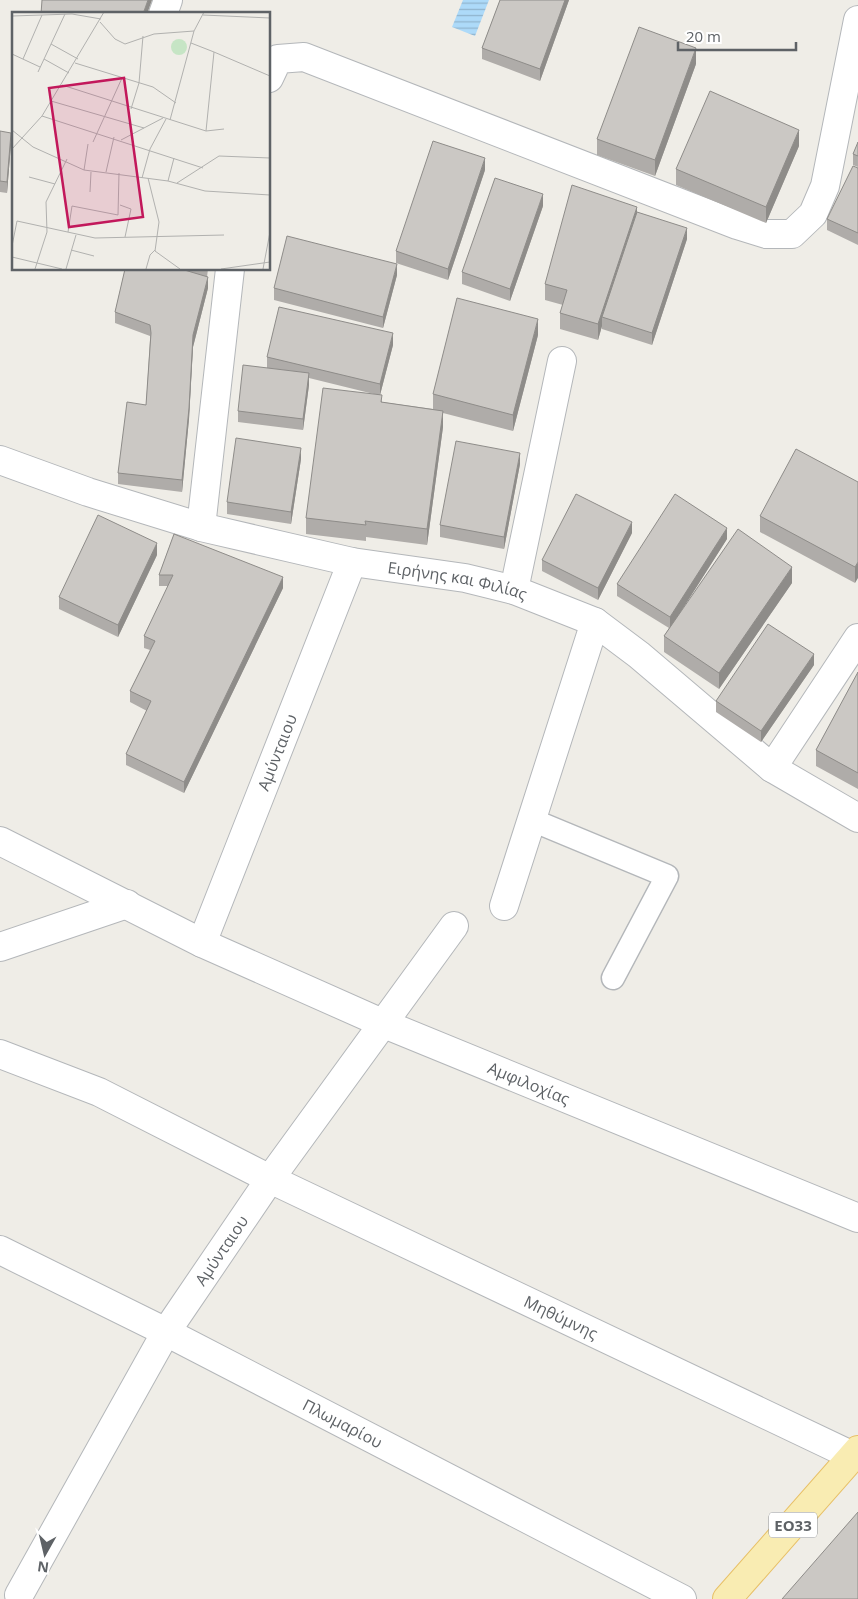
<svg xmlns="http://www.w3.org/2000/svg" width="858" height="1599" font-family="'Open Sans',sans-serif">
  <defs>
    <pattern id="water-rules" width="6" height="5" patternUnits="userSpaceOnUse" patternTransform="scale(1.25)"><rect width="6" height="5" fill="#addaf9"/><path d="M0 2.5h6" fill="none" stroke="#90b4cd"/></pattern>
  </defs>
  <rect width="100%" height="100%" fill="#efede7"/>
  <!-- water -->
  <path fill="url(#water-rules)" d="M463,0h26l-14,36 -23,-9z"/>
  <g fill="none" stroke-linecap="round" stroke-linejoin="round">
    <defs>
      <path id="service" d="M532,820l135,56 -54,102"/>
      <g id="minor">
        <path d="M163,14l5,-14"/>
        <path d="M269,78l9,-19 26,-2 433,168 29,9h26l21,-20 12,-28 33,-166"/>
        <path d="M201,527l29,-258"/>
        <path d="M514,590l48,-229"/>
        <path d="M772,768l86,-130"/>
        <path id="s1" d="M0,841l202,102 180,80 476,195"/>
        <path d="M504,906l91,-284"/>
        <path id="s2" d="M202,943l150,-381"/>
        <path d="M0,947l127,-43"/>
        <path id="s3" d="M0,1054l99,38 171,87 583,277"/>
        <path id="s4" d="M0,1250l166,82 516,267"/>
        <path id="s5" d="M19,1595l147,-263 104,-153 184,-253"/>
      </g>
      <g id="tertiary">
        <path id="s6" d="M0,460l88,32 113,35 151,35 113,16 49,12 81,32 44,33 133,113 86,50"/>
      </g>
      <path id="primary" d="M727,1599l131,-149"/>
    </defs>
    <!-- service casing -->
    <use href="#service" stroke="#b4b7ba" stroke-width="25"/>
    <!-- minor casing -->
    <use href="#minor" stroke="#b4b7ba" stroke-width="30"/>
    <!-- tertiary casing -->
    <use href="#tertiary" stroke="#b4b7ba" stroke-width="30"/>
    <!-- primary casing -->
    <use href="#primary" stroke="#e8c067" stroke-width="30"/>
    <!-- service -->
    <use href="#service" stroke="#fff" stroke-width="22"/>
    <!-- minor -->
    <use href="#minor" stroke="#fff" stroke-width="28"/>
    <!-- tertiary -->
    <use href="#tertiary" stroke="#fff" stroke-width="28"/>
    <!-- primary -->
    <use href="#primary" stroke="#f9ecb2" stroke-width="28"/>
  </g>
  <!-- wall -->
  <path fill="#afaca9" d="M500,0h69l-29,81 -58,-22v-11z
    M696,64l-41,112 -58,-21v-16z
    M0,131l11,13 -4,49 -7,-1z
    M858,142v25l-5,-2v-11z
    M799,146l-33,77 -90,-38v-16z
    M858,168v77l-31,-15v-11z
    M485,170l-37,110 -52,-17v-12z
    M543,206l-33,95 -48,-17v-12z
    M637,212l50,27 -35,106 -50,-16v-3l-4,14 -38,-11v-16l3,-8 -18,-5v-16z
    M125,269h83l-1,8 1,11 -15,59 -4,72 -7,73 -64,-8v-11l28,-68 4,-65v-4l-35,-13v-11z
    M397,275l-14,53 -109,-28v-12z
    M538,335l-25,96 -70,-18v14l-16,118 -61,-8v4l-60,-7v-16l72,-123 -69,-17v7l-6,45 -65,-8v-11l29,-43v-11l126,-12 -13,50 2,7 51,7v-15z
    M301,459l-10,65 -64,-10v-12z
    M520,464l-16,85 -64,-12v-12z
    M858,482l-3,101 -95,-51v-16z
    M632,533l-34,67 -56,-29v-11z
    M174,534l109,54 -99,205 -58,-28v-11l21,-43 -17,-9v-11l20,-41 -6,-2v-12l24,-50h-9v-11z
    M727,539l-47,73 112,-29 -73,106 -55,-37v-16l5,-8 -52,-32v-12z
    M157,555l-39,82 -59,-28v-12z
    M814,665l-53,77 -45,-30v-11z
    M858,672v117l-42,-23v-16z"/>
  <!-- shaded-wall -->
  <path fill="#8e8c89" d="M148,0h4l-5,14h-4z
    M565,0h4l-29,81v-12z
    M696,48v16l-41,112v-16z
    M799,130v16l-33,77v-16z
    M11,133v11l-4,49v-11z
    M485,158v12l-37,110v-11z
    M543,194v12l-33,95v-12z
    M637,207v16l-35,94v9l-4,14v-16z
    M687,228v11l-35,106v-12z
    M397,264v11l-14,53v-11z
    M208,277v11l-15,59 -4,72 -7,73v-12l11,-145z
    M538,319v16l-25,96v-16z
    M393,333v12l-13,50v-11z
    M309,373v12l-6,45v-11z
    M443,411v16l-16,118v-16z
    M301,448v11l-10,65v-12z
    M520,453v11l-16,85v-12z
    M632,522v11l-34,67v-12z
    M727,528v11l-57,90v-12z
    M157,543v12l-39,82v-12z
    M858,562v16l-3,5v-16z
    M792,567v16l-73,106v-16z
    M283,577v11l-99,205v-11z
    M814,654v11l-53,77v-11z"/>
  <!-- building -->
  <path fill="#cbc8c4" stroke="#8e8c89" d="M42,0h106l-5,14h-102z
    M500,0h65l-25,69 -58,-21z
    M639,27l57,21 -41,112 -58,-21z
    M710,91l89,39 -33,77 -90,-38z
    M0,131l11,2 -4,49 -7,-1z
    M433,141l52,17 -37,111 -52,-18z
    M858,142v14l-5,-2z
    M853,166l5,2v65l-31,-14z
    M495,178l48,16 -33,95 -48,-17z
    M572,185l65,22 -39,117 -38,-11 7,-23 -22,-6z
    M637,212l50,16 -35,105 -50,-16z
    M287,236l110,28 -14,53 -109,-29z
    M125,269h56l27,8 -15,58 -4,73 -7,72 -64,-7 9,-71 19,3 5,-72 -1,-8 -35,-13z
    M457,298l81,21 -25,96 -80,-21z
    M279,307l114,26 -13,51 -113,-27z
    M243,365l66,8 -6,46 -65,-8z
    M323,388l59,7 -1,7 62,9 -16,118 -62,-8 1,4 -60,-7z
    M236,438l65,10 -10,64 -64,-10z
    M456,441l64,12 -16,84 -64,-12z
    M796,449l62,33v80l-3,5 -95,-51z
    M576,494l56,28 -34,66 -56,-28z
    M675,494l52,34 -57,89 -53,-33z
    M98,515l59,28 -39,82 -59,-28z
    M738,529l54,38 -73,106 -55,-37z
    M174,534l109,43 -99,205 -58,-28 25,-53 -21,-10 25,-50 -11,-5 29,-61h-14z
    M768,624l46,30 -53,77 -45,-30z
    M858,672v101l-42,-23z
    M858,1512v87h-76z"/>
  <g text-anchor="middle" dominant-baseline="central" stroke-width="5" stroke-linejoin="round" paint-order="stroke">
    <!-- shield labels -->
    <rect fill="#fff" stroke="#8e9194" stroke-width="1" x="769" y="1512.5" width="48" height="25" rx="4"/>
    <g font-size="15" font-weight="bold" fill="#5e6266">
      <text x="793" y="1525">ΕΟ33</text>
    </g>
    <!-- street labels -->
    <g font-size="16" fill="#5e6266" stroke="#fff">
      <text stroke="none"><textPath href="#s6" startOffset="474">Ειρήνης και Φιλίας</textPath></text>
      <text stroke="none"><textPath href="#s2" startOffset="205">Αμύνταιου</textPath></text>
      <text stroke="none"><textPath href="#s1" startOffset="582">Αμφιλοχίας</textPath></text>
      <text stroke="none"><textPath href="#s5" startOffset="400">Αμύνταιου</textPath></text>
      <text stroke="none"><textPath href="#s3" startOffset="620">Μηθύμνης</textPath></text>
      <text stroke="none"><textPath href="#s4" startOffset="384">Πλωμαρίου</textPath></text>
    </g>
  </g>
  <!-- overview -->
  <g transform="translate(12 12)">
    <rect width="258" height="258" fill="#efede7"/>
    <path d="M159 35a8 8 0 1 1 16 0a8 8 0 1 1-16 0Z" fill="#c6e5c5"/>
    <path fill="none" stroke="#b1b1af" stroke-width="1" d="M191,3l67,3M0,4l60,-2 29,5M88,10l15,17 10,5 29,-10 40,-3M179,31l23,9 -8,79M39,32l27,15M202,40l56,24M0,42l28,13M11,47l19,-44M32,47l25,14M63,51l78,24 23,16M26,60l27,-58M50,73l144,46 18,-2M39,89l93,27M119,97l8,-26 4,-47M30,104l161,52M158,108l24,-89 10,-19M0,118l21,17 51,23 84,11 37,10 65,4M109,128l42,-22M81,130l29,-64M0,137l30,-33 62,-104M72,158l4,-26M94,160l8,-35M17,165l26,7M130,166l8,-29 16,-30M136,166l11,44 -4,29 25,18M156,169l6,-23M165,171l42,-27 51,2M78,180l1,-20M108,193l11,4 -6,28M56,220l4,-26 46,9 1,-42M0,234l5,-25 78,17 129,-3M59,238l23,6M0,245l50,12M23,257l12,-37 -1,-30 21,-43M54,257l10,-34M134,257l4,-14 5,-5M209,257l49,-7M251,257l7,-37"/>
    <path fill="#c2185b" fill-opacity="0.15" stroke="#c2185b" stroke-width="2.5" d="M112,66l19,139 -74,10 -20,-139z"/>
    <rect width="258" height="258" fill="none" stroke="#5e6266" stroke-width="2.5"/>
  </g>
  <!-- north arrow -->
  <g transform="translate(45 1554) rotate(188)" stroke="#ffffff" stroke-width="4" paint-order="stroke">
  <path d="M0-4L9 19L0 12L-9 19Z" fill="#5e6266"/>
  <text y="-8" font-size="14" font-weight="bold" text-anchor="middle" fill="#5e6266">N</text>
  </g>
  <!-- scale -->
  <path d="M678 42v8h118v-8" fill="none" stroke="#5e6266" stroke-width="2.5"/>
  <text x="686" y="42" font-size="15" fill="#5e6266" stroke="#ffffff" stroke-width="4" paint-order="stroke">20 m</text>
</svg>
